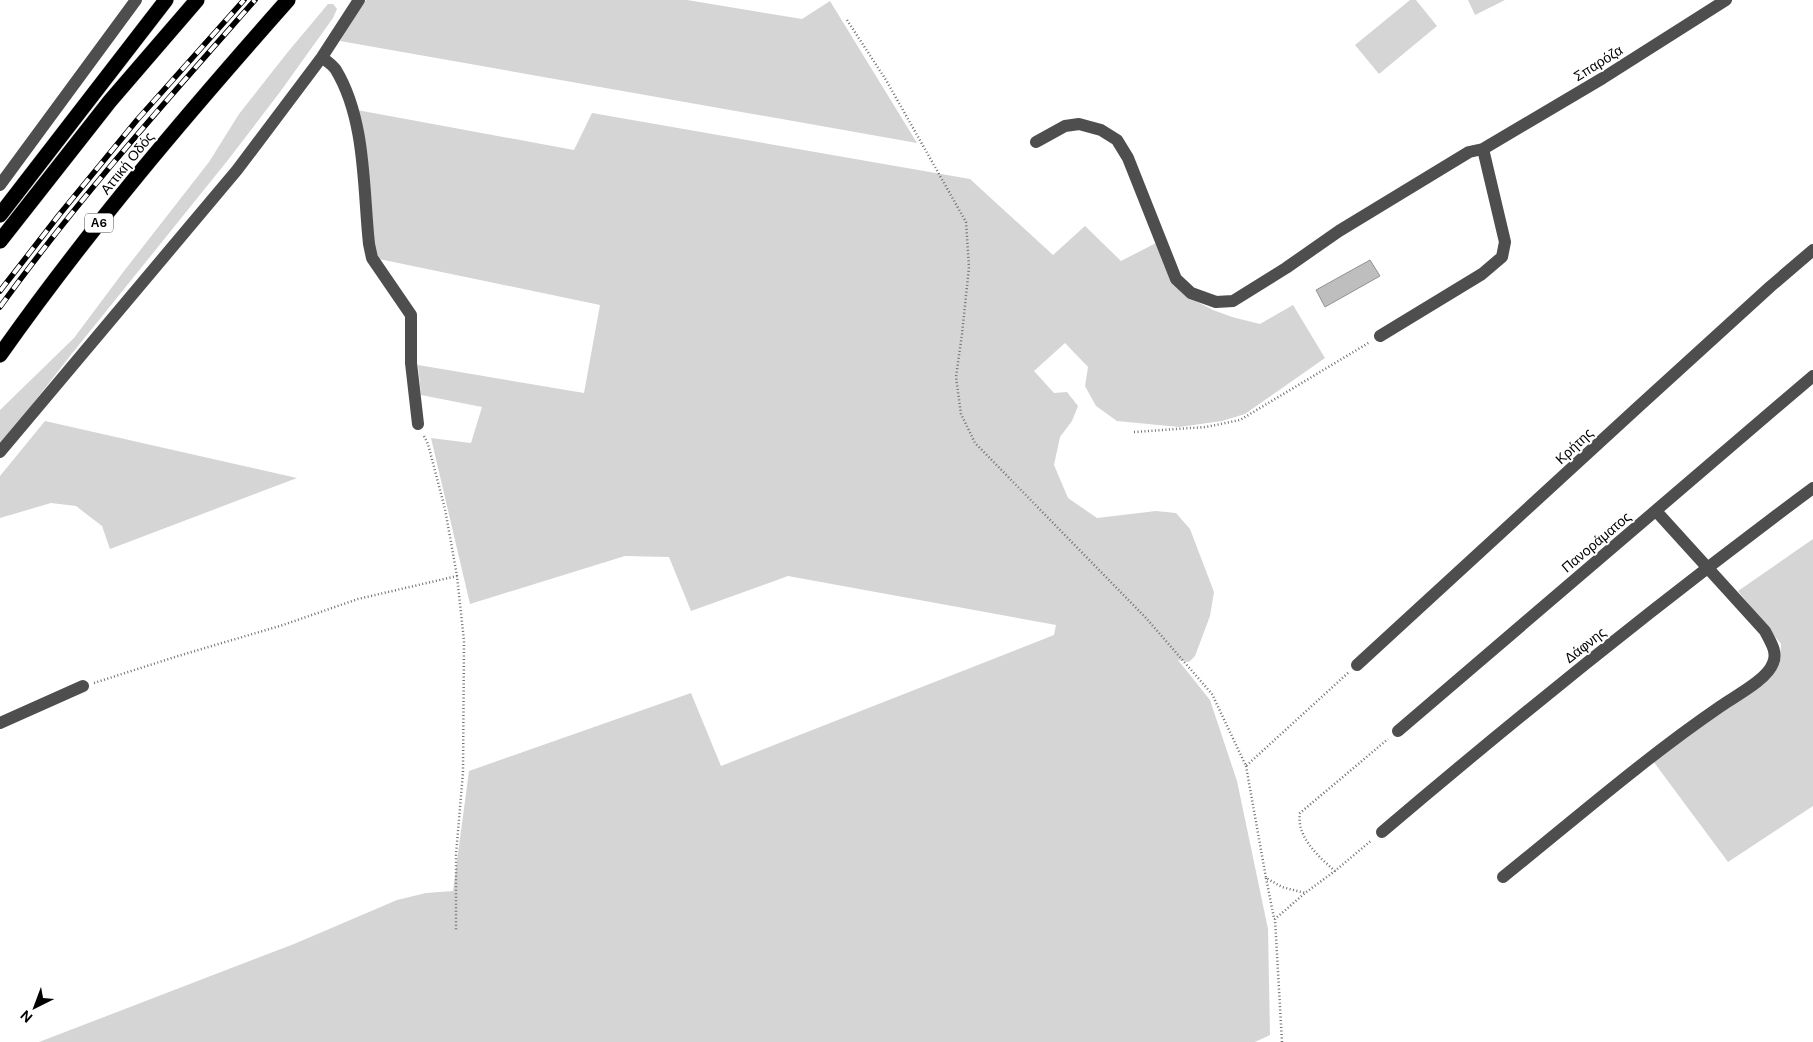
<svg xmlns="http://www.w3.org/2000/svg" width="1813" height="1042" font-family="'DM Sans',sans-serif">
  <rect width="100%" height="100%" fill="#fff"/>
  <!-- green -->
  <path fill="#d5d5d5" d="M366,0h321l115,19 28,-18 87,142 -577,-102 10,-18z
    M1410,0h6l21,26 -58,48 -24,-29z
    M1468,0h37l-30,15z
    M328,4h5l4,5 -4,9 -53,74 -52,68 -158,196 -70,90v-36l74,-72 50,-67 85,-109 30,-48 48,-61z
    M357,110l217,40 18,-37 378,66 83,76 32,-29 36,35 35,-18 36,56 21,11 19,7 28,7 33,-19 32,53 -80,56 -23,7 -43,6 -62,-6 -21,-15 -11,-20 3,-19 -23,-24 -31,28 20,22 13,-1 11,14 -6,15 -12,16 -6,28 14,33 29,20 59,-7 20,2 14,16 24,63 -4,24 -15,40 -6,6 -11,-2 32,40 27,81 31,148 2,106 -15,7h-1216l255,-98 103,-44 29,-7 27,-2 16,-120 222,-78 30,73 333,-131 2,-10 -268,-49 -97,35 -22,-54 -44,-1 -155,48 -39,-166 40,5 11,-36 -61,-12 -3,-30 166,28 16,-88 -221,-46 -6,-13z
    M45,421l252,57 -187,71 -8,-23 -26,-20 -25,-3 -51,15v-42z
    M1813,539v267l-85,56 -75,-101 127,-101 1,-16 -43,-53z"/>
  <!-- building -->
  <path fill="#bebebe" stroke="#929292" d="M1370,260l10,16 -55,31 -9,-17z"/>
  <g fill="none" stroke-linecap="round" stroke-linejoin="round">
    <defs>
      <path id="highway" d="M0,215l166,-215
        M0,241l110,-140 87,-101
        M0,355c88,-125 187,-241 288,-355"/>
    </defs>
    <!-- highway casing -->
    <use href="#highway" stroke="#dbdbdb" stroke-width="16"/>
    <!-- path -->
    <path stroke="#707070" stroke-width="2.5" stroke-dasharray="1 2.5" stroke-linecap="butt" d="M847,20l39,60 80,142 3,45 -7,67 -6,43 5,37 14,29 171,175 66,76 34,72 103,-94
      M1134,432l72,-5 34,-7 130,-78
      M424,436l4,8 17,65 12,67 7,65 -1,131 -7,83v75
      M94,683l84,-27 105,-31 75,-26 99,-23
      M1246,766l20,112 16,9 23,6 30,-22 37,-31
      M1335,871c-16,-14 -39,-34 -35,-58l88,-74
      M1266,878l8,40
      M1282,1042l-7,-123 30,-26"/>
    <!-- minor -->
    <path stroke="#4e4e4e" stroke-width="12" d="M322,57c4,4 11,8 14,13 30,50 27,118 33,174l3,14 39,57v48l7,61
      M1036,142l29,-16 14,-2 22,6 16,10 11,18 48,121 15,14 25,9 17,-1 53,-33 53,-37 130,-79 14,-3 120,-71 123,-78
      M0,185l136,-185
      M1380,336l102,-62 20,-17 3,-15 -22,-93
      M0,452l237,-282 85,-113 37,-57
      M1357,665l280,-257 134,-122 42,-36
      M0,723l83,-37
      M1398,731l415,-355
      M1382,832c140,-119 283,-234 431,-344
      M1503,877c72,-58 142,-119 218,-171 14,-10 46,-26 52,-43 5,-11 -3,-22 -8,-32l-109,-120"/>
    <!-- highway -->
    <use href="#highway" stroke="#000" stroke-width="15"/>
    <defs>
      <path id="rail" d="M0,291l59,-76 78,-95 107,-120
        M0,307c78,-108 167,-207 255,-307"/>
    </defs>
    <!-- rail casing -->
    <use href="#rail" stroke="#000" stroke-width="5.5"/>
    <!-- rail -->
    <use href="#rail" stroke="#fff" stroke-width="4" stroke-dasharray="11" stroke-linecap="butt"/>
  </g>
  <g text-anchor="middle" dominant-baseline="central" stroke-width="4" stroke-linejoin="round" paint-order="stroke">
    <!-- shield labels -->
    <rect fill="#fff" stroke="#4c4c4c" stroke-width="1" x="85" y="213.5" width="28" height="19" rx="4"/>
    <g font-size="12" font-weight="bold" fill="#000">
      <text x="99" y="223">Α6</text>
    </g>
    <!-- street labels -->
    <g font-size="14" fill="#000" stroke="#fff">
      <text transform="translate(1598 63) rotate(-32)">Σπαρόζα</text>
      <text transform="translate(127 163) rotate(-51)">Αττική Οδός</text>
      <text transform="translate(1574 446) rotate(-43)">Κρήτης</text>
      <text transform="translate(1596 542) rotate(-40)">Πανοράματος</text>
      <text transform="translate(1585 645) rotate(-38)">Δάφνης</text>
    </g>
  </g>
  <!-- north arrow -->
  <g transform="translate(35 1007) rotate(222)" stroke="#ffffff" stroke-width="4" paint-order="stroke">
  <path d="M0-4L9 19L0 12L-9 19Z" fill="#000000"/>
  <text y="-8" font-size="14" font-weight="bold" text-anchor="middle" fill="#000000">N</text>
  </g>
</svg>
